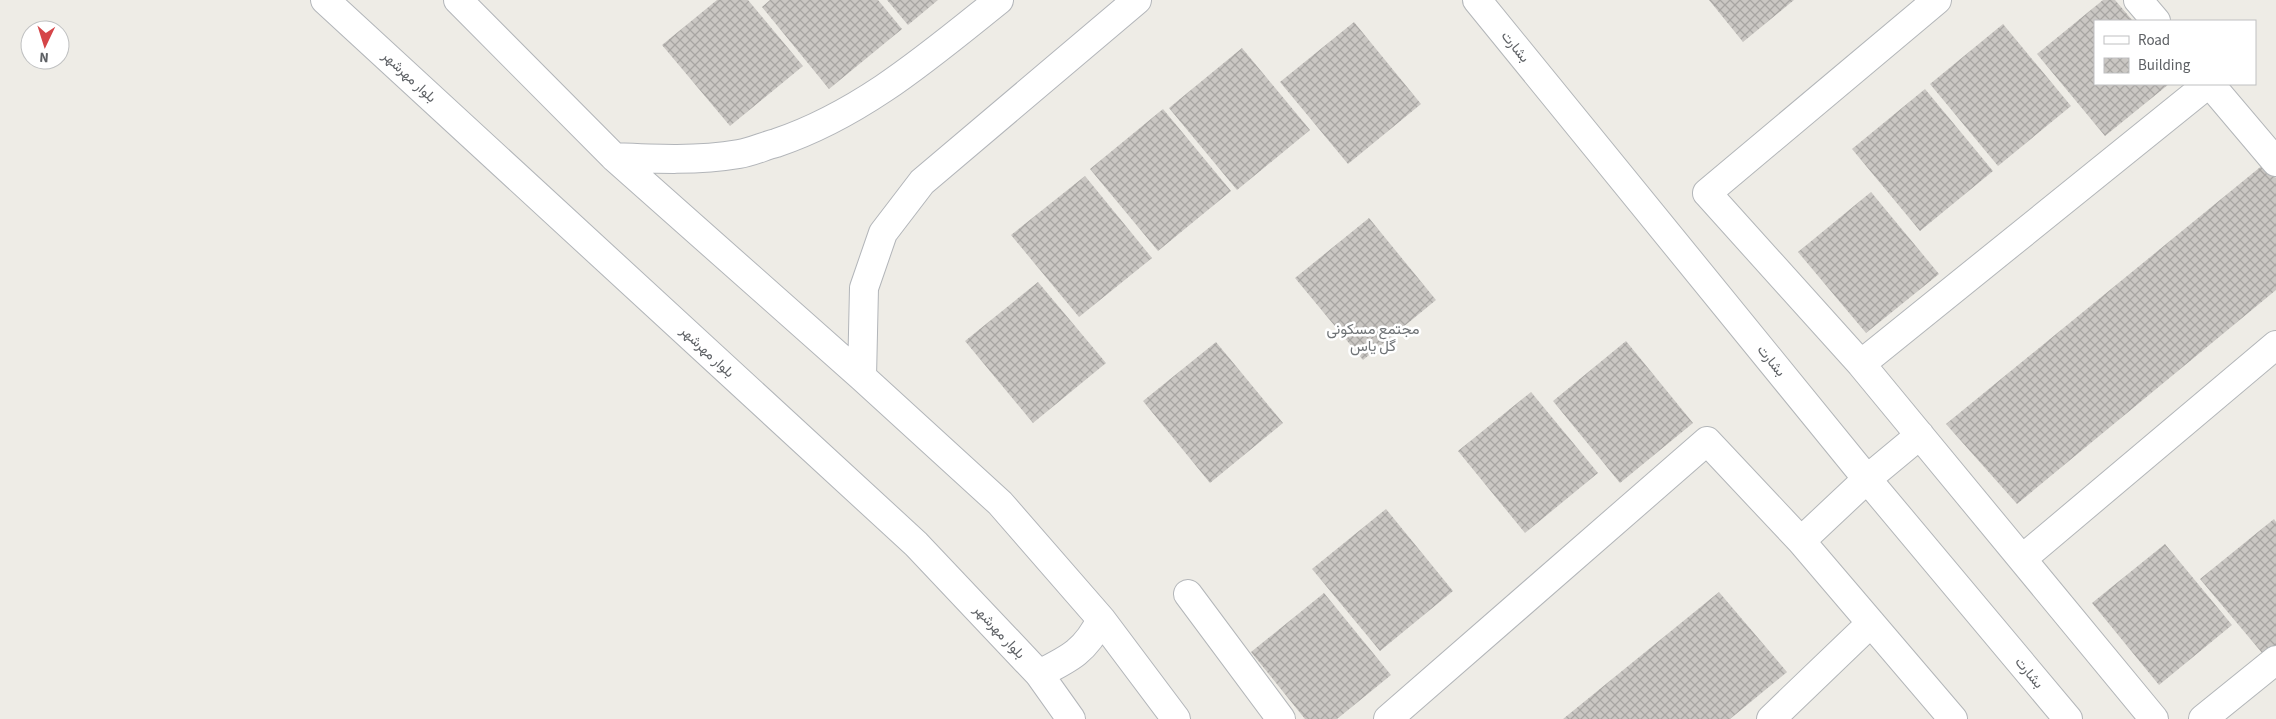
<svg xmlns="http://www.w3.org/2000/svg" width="2276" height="719" font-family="'Source Sans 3',Vazirmatn,sans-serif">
  <defs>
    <pattern id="building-cross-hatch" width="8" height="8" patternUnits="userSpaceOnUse" patternTransform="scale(1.25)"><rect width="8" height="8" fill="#cac7c3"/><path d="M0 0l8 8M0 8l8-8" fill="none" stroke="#a7a5a2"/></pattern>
  </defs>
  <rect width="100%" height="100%" fill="#eeece6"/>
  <!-- building -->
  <path fill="url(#building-cross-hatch)" d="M717,0h31l55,66 -73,60 -68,-81z
    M770,0h108l24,29 -73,60 -67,-82z
    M887,0h51l-30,25z
    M1709,0h85l-51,42z
    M2103,0h12l18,21h-38v63h74l-64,52 -68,-82z
    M1354,22l67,82 -73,60 -68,-82z
    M2003,24l68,82 -73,60 -68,-82z
    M1242,48l68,82 -73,60 -68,-82z
    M1925,89l68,82 -73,60 -68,-82z
    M1163,109l68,82 -73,60 -68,-82z
    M2264,164l12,14v112l-259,214 -71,-80z
    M1085,176l67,82 -73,59 -68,-82z
    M1871,192l68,82 -73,59 -68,-81z
    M1369,218l67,82 -73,60 -68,-82z
    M1038,282l68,81 -73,60 -68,-82z
    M1626,341l67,82 -73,60 -67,-82z
    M1216,342l67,81 -73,60 -67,-82z
    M1531,392l67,81 -73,60 -67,-82z
    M1386,509l67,82 -73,60 -68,-82z
    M2274,519l2,3v132l-8,6 -68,-81z
    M2165,544l67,81 -73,60 -67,-82z
    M1719,592l68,80 -57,47h-167z
    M1324,593l67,82 -54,44h-32l-54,-67z"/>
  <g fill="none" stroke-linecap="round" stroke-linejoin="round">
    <defs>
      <path id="street" d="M1477,0l390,479 201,240
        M1937,0l-230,193 154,171 293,355
        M2138,0l18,21
        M2210,84l66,78
        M1861,364l347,-280
        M1801,541l66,-62 53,-44
        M2022,559l254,-214
        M1188,594l93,125
        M1388,719l319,-278 94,100 152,178
        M1771,719l100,-96
        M2203,719l73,-59"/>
      <path id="secondary" d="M325,0l591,544 123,130 32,45
        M458,0l156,157 248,220 138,126 101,116 75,100
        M614,157c42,2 84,4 125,-3 13,-2 25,-8 37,-11 86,-29 153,-87 223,-143
        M862,377l2,-89 19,-55 39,-51 215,-182
        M1039,674c30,-15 47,-23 62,-55"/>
    </defs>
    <!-- street casing -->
    <use href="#street" stroke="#b3b6b9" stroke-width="30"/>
    <!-- secondary casing -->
    <use href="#secondary" stroke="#b2b5b9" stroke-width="30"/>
    <!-- street -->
    <use href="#street" stroke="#fff" stroke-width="28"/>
    <!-- secondary -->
    <use href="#secondary" stroke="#fff" stroke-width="28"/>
  </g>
  <g text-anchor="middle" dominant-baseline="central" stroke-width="5" stroke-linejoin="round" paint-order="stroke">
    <!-- street labels -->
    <g font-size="14" fill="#5e6165" stroke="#fff">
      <text transform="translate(1515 47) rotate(51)">بشارت</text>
      <text transform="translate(409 77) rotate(43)">بلوار مهرشهر</text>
      <text transform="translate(707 352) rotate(43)">بلوار مهرشهر</text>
      <text transform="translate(1771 361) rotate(51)">بشارت</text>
      <text transform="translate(999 632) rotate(47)">بلوار مهرشهر</text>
      <text transform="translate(2029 673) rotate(50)">بشارت</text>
    </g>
    <!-- neighbourhood labels -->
    <g font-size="15" fill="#6f7376" stroke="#fff">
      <text x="1373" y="329">مجتمع مسکونی<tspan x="1373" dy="17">گل یاس</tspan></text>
    </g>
  </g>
  <!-- legend -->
  <rect x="2094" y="20" width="162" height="65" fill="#ffffff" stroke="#bfc0c1"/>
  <rect x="2104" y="36" width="25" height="8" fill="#ffffff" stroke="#bfc0c1"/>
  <text x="2138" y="45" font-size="15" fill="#5e6165">Road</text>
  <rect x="2104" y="58" width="25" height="15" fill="url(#building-cross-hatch)" stroke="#bfc0c1"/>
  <text x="2138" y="70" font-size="15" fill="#5e6165">Building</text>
  <!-- north arrow -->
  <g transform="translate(45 45) rotate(184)"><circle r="24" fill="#ffffff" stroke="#bfc0c1"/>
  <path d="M0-4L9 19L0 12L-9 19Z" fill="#d54548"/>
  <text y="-8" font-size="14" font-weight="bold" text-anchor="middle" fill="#5e6165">N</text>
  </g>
</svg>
